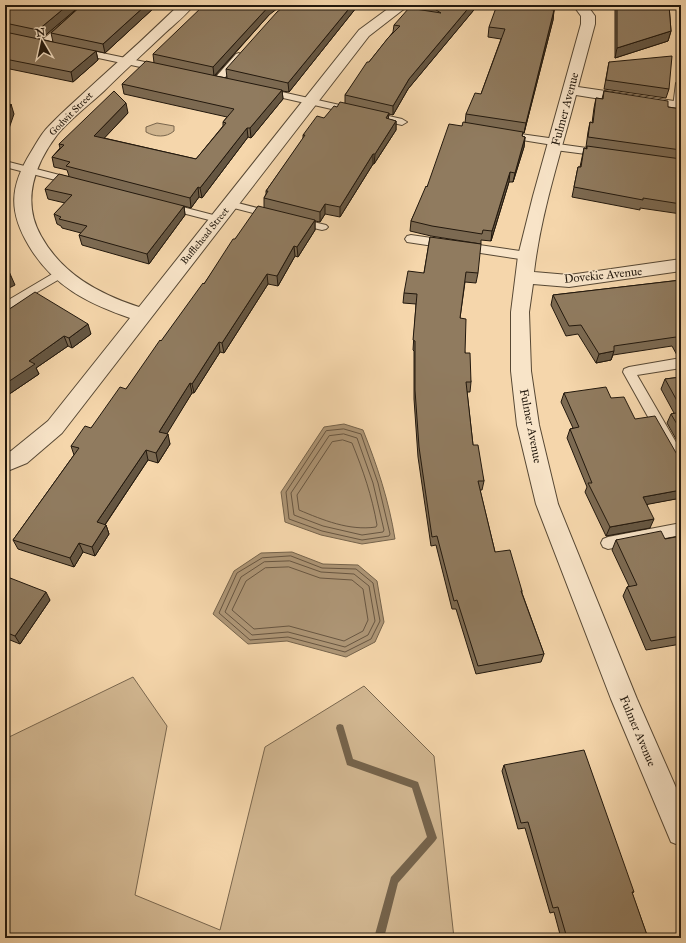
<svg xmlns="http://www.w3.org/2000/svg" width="686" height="943" font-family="'IM FELL Great Primer',serif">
  <rect width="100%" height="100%" fill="#f5d6ab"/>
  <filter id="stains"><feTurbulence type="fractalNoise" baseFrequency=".005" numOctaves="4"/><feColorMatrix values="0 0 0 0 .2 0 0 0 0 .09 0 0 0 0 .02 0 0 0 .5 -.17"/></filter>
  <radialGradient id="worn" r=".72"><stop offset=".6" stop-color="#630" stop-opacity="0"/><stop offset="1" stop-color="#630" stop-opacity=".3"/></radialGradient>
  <!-- green -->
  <path fill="#d1b690" stroke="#7a674e" d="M157,123l17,3v5c-8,7 -19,6 -28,1v-5z
    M133,677l34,49 -32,169 85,35 45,-183 99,-61 70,70 20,182h-449v-199z"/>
  <!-- water -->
  <path fill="#ad9575" stroke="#75634b" d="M344,424l19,6c14,35 26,71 32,109l-33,5 -41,-9 -36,-13 -4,-30 43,-65z
    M292,552l31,12 35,1 19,16 7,41 -9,20 -29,15 -59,-16 -39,3 -35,-30 21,-43 27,-18z"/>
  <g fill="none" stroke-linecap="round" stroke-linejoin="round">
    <!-- shore -->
    <path stroke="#685641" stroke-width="1" d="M344,429l17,5 17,49 12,51 -1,2 -27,4 -40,-9 -33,-12 -3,-27 40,-61z
      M344,434l13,4 16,45 11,47 -1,2 -21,3 -39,-9 -29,-11 -3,-22 38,-57z
      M343,440l9,3c11,27 20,53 25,82l-1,2c-27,4 -53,-7 -77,-17l-2,-15 35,-53z
      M291,556l31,12 34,1 17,14 7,38 -9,18 -26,13 -57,-15 -38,3 -31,-27 18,-40 25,-15z
      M290,561l31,11 33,2 15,12 6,35 -7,14 -23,12 -57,-15 -36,3 -27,-23 16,-35 23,-15z
      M289,567l31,11 32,2 11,9 5,31 -5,11 -19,10 -55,-15 -35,3 -22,-19 14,-29 19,-13z"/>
    <!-- stream -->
    <path fill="#75634b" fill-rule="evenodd" d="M340,724l3,1 1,3 9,31 65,23 19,56 -2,3 -37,42 -14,55h-10l17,-61 36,-40 -15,-49 -65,-23 -11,-37 1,-3z"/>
    <defs>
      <path id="service" d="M83,5h9l-46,41h-6l-1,-2 1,-2z
        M78,48l81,17 5,3 -5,3 -84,-18 -1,-2z
        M239,53l5,3 -2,2 -22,25h-6l-2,-2 2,-2 22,-25z
        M681,80v29l-3,1 -5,-3 3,-24z
        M264,88l138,31 5,3 -5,3 -141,-32 -2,-2z
        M507,132l49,7 5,3 -3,2 43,6 5,3 -5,3 -46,-6 -5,-3 3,-2 -50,-8 -1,-2z
        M5,161l74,19 1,2 -5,3 -70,-18z
        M230,201l47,12 1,2 -5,3 -47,-12 -1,-2 1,-2z
        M167,203l54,14 1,2 -5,3 -54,-14 -1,-2z
        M297,218l29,7 2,2 -2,2 -4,1 -29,-7 -1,-2z
        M411,235l116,17 4,1 2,3 -2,3 -4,1 -120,-18 -2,-3 2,-3z
        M59,270l4,1 2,3 -2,3 -58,34v-9z
        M681,358v10l-44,7 44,76v17l-5,-1 -53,-95 1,-3 5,-2z
        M681,523v12l-73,14 -5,-2 -2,-4 2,-4 5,-2z"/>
      <path id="minor" d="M179,5h15c-8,10 -19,19 -29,28 -20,19 -41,38 -61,58 -14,13 -35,29 -47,44 -22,29 -36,66 -16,101 21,38 58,58 98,71l220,-277 34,-25h16l-40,31 -307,397 -35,30 -22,9v-18l6,-3 37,-30 82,-103c-43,-15 -77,-32 -101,-72 -21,-35 -19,-60 2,-94 5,-8 10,-18 17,-25 16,-17 34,-32 51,-48 27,-24 54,-49 80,-74z
        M573,5h14l8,11v8l-17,63 103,15v10l-105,-17c-15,58 -35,117 -42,177l35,3 112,-16v12l-112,16 -36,-3 -4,28 2,59 8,54 19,79 79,195 44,100v47l-10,-4 -60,-143 -75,-195 -19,-79 -6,-54v-59l7,-56 15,-60 48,-172v-8z"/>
    </defs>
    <!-- service casing -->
    <use href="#service" stroke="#574834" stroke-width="2"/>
    <!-- minor casing -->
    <use href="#minor" stroke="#574834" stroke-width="2"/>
    <!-- service -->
    <use href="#service" fill="#f8e4c8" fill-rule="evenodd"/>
    <!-- minor -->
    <use href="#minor" fill="#f8e4c8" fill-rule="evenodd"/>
  </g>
  <!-- wall -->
  <path fill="#7c6a52" stroke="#22180d" d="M5,5h76l-40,34 12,3 -2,-9 31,-28h79l-3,3 -3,-1 -50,46 -9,-2 2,9 -25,22 -68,-14z
    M412,5h66l-70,84 -15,26 -4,-1 -1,5 8,2v9l-22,34h-1l-33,53 -15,-3 -5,8 -5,-1v9l-17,27 -3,-1 -17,30 -10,-2 -44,69 -4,-1 -26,41h-2l-26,41 4,10 -12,19 -10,-3 -43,65h1l3,9 -14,22 -12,-4 -9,15 -56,-18 -5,-9 61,-85 -3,-9 20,-18 35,-39 78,-105 31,-45 29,-32v-9l2,-4v-3l37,-52v-4l21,-17 13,-11 8,-4v-8l24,-33 24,-30 1,-7 24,-16z
    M615,5h54l2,26 -3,10 -53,17z
    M356,8l-67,84 -7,-1 1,8 -32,39 -3,-1 -46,61 -3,-1 -8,11 -7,-2 1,9 -36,49 -67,-19 -3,-10 2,-2 -19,-5 -1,-2 -4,-2 -3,-10 11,-11 -17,-4 -3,-10 24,-13 -2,-6 -13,-3 -2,-10 8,-9 -1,-4 69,-31 -24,25 92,21 27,-33v-4l4,-5 -103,-23 -2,-10 32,-21 -1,-9 116,-39 -54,61 12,2 -1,-9z
    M554,10l-1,10 -29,113h-1l-1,3 3,1 -1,10 -11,35h-4l-18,59 -10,-1v4l-50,-8 -21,-5 1,-10 16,-34 35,-61 3,-3 1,-9 15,-20 20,-55 -13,-2 1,-10z
    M609,62l60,27 -3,9 -62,-9z
    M604,91l64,16 13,2v105l-41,-6v2l-68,-13 6,-30h2l4,-19 2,1 1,-2h-1l2,-15 2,-10 2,1 2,-15 2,-10 6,1z
    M430,237l48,36 -2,10 -11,-1 -5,36 5,35 6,29 -1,10h-3l6,53 11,36 -2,9h-2l15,62 27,39v2l22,61 -3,8 -65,12 -20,-65h-4l-16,-64 -5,1 -13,-89 -4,-58v-48l-1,-1 3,-46 -13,-1 1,-10 20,-20z
    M681,280v77h-3l-6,-11 -59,9 -2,5 -15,3 -18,-29 -12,2 -15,-31 2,-10z
    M5,312l86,22 -19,14 -4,-2 -32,22 3,6 -34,23z
    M681,377v71l-14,-25 4,-9 3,-1 -13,-24 4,-10z
    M564,393l47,5 68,60 2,1v39l-34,6 3,24 -44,8 -21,-44 2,-5 -20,-49 3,-9 3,-1 -12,-26z
    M681,536v108l-35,6 -23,-54 4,-9 2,-1 -17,-36 4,-10 49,-1z
    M5,576l45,24 -30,44 -15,-6z
    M504,765l130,127 -2,1 16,45h-87l-7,-26 -4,1 -25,-85 -7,1 -16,-58z"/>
  <!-- shaded-wall -->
  <path fill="#655642" stroke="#22180d" d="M68,5h13l-40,34 -3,-9z
    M146,5h8l1,2 -50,46 -2,-9z
    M158,5h3l-3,3z
    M270,5h12l-13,10 -55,61 -1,-9z
    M352,5h4v3l-67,84 -1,-9z
    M471,5h7l-70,84 -15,26v-9l16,-27z
    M554,10l-1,10 -29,113 2,-10z
    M671,31l-3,10 -53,17 2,-10z
    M96,51l2,9 -25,22 -2,-10z
    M282,90l1,9 -32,39 -1,-10z
    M126,103l2,10 -31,33 -3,-10z
    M11,104l3,10 -9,26v-19z
    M389,113l-1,10 -2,-5z
    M396,121v9l-22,34 1,-10z
    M247,128l1,9 -46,61 -2,-10z
    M525,137l-1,10 -11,35 2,-9z
    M373,154v10l-33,53v-10z
    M510,172l-1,10 -18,59 1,-10z
    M198,187l1,10 -8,11 -1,-10z
    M325,204v10l-5,8v-10z
    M184,206l1,9 -36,49 -2,-10z
    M315,220v10l-17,27 -1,-10z
    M294,246l1,10 -17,30 -1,-10z
    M267,274l1,10 -44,69 -2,-10z
    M11,276l4,9 -10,5v-12z
    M88,324l3,10 -19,14 -3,-10z
    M64,336l4,10 -32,22 3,6 -34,23v-13l24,-23z
    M219,342l1,10 -26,41 -2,-9z
    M614,351l-3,9 -15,3 3,-9z
    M190,383l2,10 -30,49 -3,-10z
    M168,434l2,10 -12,19 -2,-10z
    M146,450l2,10 -48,72 -3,-10z
    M681,490v8l-42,8 4,-9z
    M654,519l-4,9 -44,8 4,-9z
    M106,525l3,9 -14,22 -3,-9z
    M79,543l4,9 -9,15 -4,-9z
    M46,592l4,8 -30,44 -5,-8z"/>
  <!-- building -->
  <path fill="#907b5f" stroke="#22180d" d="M5,5h63l-30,25 -33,-7z
    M82,5h64l-43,39 -52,-11z
    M204,5h66l-57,62 -60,-13z
    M286,5h66l-64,78 -62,-14 51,-57z
    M428,5h43l-62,74 -16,27 -48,-11 22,-33h2l19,-24 12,-12 -6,-1 15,-17 32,5z
    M497,5h20l37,5 -28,113 -60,-9 9,-21 6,1 24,-65 -16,-2z
    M617,5h52l2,26 -54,17z
    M5,32l91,19 -25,21 -66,-13z
    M672,56l-3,33 -63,-9 3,-18z
    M146,61l136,29 -32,38h-3l-47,60 -2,-1 -8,11 -124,-32 4,-4 -18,-5 12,-12 -5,-1 55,-53 12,12 -32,33 102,23 30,-36 -3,-1 11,-13 -112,-25z
    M604,91l64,10v6l13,2v41l-93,-13 2,-15 3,1 3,-25 7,1z
    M340,102l49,11 -3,5 10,3 -21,33h-2l-33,53 -15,-3 -5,8 -56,-14 4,-7h-2l39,-56h-2l14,-19 7,2 10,-12 3,1z
    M11,104l-6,17v-12z
    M463,122l60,10 -1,4 3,1 -10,36 -5,-1 -18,59 -9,-1 -1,4 -50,-8 -21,-5 15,-35 1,1 22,-63 13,2z
    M587,146l94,13v45l-38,-6v2l-69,-13 4,-20h3l3,-19 3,1z
    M59,174l125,32 -37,48 -68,-19 8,-9 -28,-7 2,-2 -7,-3 18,-19 -27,-6z
    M258,206l57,14 -18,27 -3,-1 -17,30 -10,-2 -45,69 -3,-1 -27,42 -2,-1 -31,49 9,2 -12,19 -10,-3 -49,72 9,3 -14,22 -13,-4 -9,15 -57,-18 66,-92 -8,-2 14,-20 6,2 29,-41 6,2 34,-49 1,1 42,-58 1,1 29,-45h2z
    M430,237l51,7 -3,29 -12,-1 -6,46 6,1 -1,34h5l1,29h-5l7,63h5l6,36h-6l17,71 15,-2 12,41h-1l23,63 -66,12 -21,-66 -3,1 -17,-65 -5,1 -13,-90 -4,-57v-49l-2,-1 4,-46 -13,-1 4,-22 16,2z
    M5,262l6,14 -6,2z
    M681,280v66l-5,-9 -62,9v5l-15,3 -18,-29 -12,1 -16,-31z
    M35,292l53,32 -19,14 -5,-2 -35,25 6,3 -30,20v-72z
    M681,377v31l-16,-29z
    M606,387l5,11 13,-1 11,22 20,-3 24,42 2,1v31l-38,7 11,22 -44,8 -22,-44h4l-22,-54 9,-2 -15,-34z
    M681,412v19l-10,-17z
    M661,531l4,8 16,-3v100l-30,5 -24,-54 10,-2 -21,-45z
    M5,576l41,16 -31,44 -10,-4z
    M584,750l50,142h-2l16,46h-81l-9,-31 -5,1 -25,-86 -7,1 -17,-58z"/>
  <g text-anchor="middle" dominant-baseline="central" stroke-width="3" stroke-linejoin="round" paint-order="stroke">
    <!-- far-street labels -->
    <g font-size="10" fill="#22180d" stroke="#f8e4c8">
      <text transform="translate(71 114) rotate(-45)">Godwit Street</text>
      <text transform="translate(205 236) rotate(-51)">Bufflehead Street</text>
    </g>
    <!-- street labels -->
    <g font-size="12" fill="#22180d" stroke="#f8e4c8">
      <text transform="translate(565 109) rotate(-75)">Fulmer Avenue</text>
      <text transform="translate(603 275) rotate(-6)">Dovekie Avenue</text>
      <text transform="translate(531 426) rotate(79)">Fulmer Avenue</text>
      <text transform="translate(638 731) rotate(67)">Fulmer Avenue</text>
    </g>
  </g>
  <!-- margin -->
  <rect width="686" height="943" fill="none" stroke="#f5d6ab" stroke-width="20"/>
  <rect x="6" y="6" width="674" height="931" fill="none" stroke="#22180d" stroke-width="2"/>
  <rect x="10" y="10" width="666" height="923" fill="none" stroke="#22180d"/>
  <!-- north arrow -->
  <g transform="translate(42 42) rotate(351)" stroke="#f8e4c8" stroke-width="3" paint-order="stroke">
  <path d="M0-3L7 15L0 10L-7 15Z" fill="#22180d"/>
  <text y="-6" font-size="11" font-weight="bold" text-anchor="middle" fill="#22180d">N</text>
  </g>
  <rect width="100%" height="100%" filter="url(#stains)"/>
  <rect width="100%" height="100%" fill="url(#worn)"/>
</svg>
